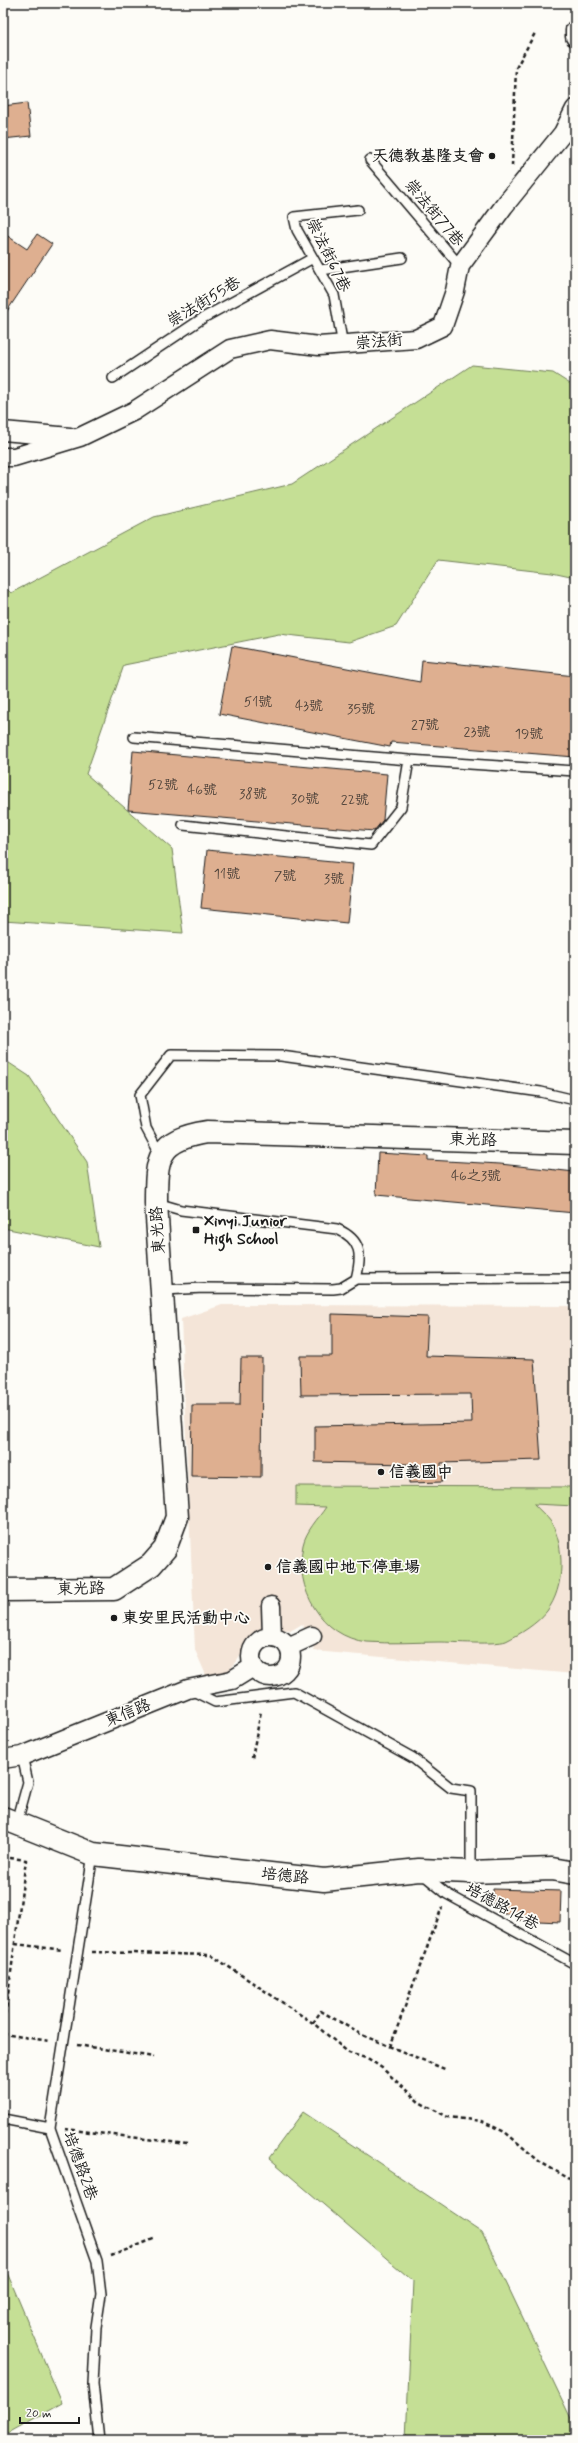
<svg xmlns="http://www.w3.org/2000/svg" width="578" height="2443" font-family="Mynerve,'LXGW WenKai TC',sans-serif">
  <rect width="100%" height="100%" fill="#fdfcf7"/>
  <filter id="ink" filterUnits="userSpaceOnUse"><feTurbulence type="fractalNoise" baseFrequency=".025" numOctaves="2"/><feDisplacementMap in="SourceGraphic" scale="8" xChannelSelector="R" yChannelSelector="G"/><feConvolveMatrix kernelMatrix="1 2 1 2 8 2 1 2 1" color-interpolation-filters="sRGB"/></filter>
  <g filter="url(#ink)">
    <!-- built -->
    <path fill="#f4e5d8" d="M222,1305l346,1 7,7v361l-261,-23 -1,-8 -11,-19 -10,6 -22,-1 -14,4 -29,41 -18,8 -14,-32 -14,-331z"/>
    <!-- green -->
    <path fill="#c5df95" stroke="#707e58" d="M472,365l81,8 22,14v191l-23,-5 -114,-13 -42,66 -47,16 -70,-8 -155,31 -38,109 86,75 11,84 -180,-12v-336l8,8 143,-76 138,-33z
      M3,1059l26,17 58,86 12,85 -96,-19z
      M296,1486l279,1v19l-41,-2c5,6 13,12 17,18 14,25 14,65 -4,89 -10,13 -27,23 -41,30 -11,4 -53,1 -67,1 -23,0 -49,2 -72,0 -46,-5 -73,-54 -64,-97 3,-14 15,-26 23,-38l-30,-1z
      M303,2112l179,120 93,195v13h-169l7,-159 -144,-123z
      M3,2263l59,140 -59,33z"/>
    <!-- building -->
    <path fill="#deaf90" stroke="#1c1c1c" d="M27,103l4,33 -28,3v-33z
      M3,233l24,16 10,-15 15,10 -49,73z
      M232,646l188,36 2,-22 153,16v81l-184,-15 -1,5 -171,-33z
      M133,751l254,23 -4,46 -9,11 -246,-21z
      M207,850l146,14 -6,59 -146,-15z
      M378,1153l50,3v4l72,4 75,8v41l-199,-18z
      M332,1314l96,3 -2,39 108,3 7,101 -100,3 1,19 -33,1v-19l-94,-2v-36l157,-3 -1,-29 -170,1 -1,-39h32z
      M241,1358h21l-1,119 -70,-1 1,-71h48z
      M493,1889l68,2 -1,31 -43,-2v-6h-14v-8l-10,-1z"/>
    <g fill="none" stroke-linecap="round" stroke-linejoin="round">
      <defs>
        <path id="lane" d="M370,160l90,106
          M321,270l81,-12
          M343,346l-9,-51 -37,-65 -3,-13 64,-7
          M113,378l90,-60 110,-60
          M134,737l275,23 166,11
          M183,825l188,20 30,-38 8,-47
          M161,1156l-15,-28 -6,-33 31,-40 110,1 260,36 34,8
          M157,1203l24,7 156,19c25,11 25,26 19,50l-15,9 -8,1 -129,-1 -41,2
          M356,1279l219,-1
          M191,1690l24,12 79,-10 119,66 38,30 20,3v81
          M17,1822l11,-40 -6,-26
          M93,1854l-43,274 47,133 4,33 -5,33 -3,57 6,56
          M424,1875l23,19 128,70
          M3,2119l47,9"/>
        <path id="street" d="M575,30v7
          M3,431l67,6
          M3,457h11l66,-20 54,-26 96,-62 40,-9 49,6 97,-7 27,-13 12,-35 5,-25 44,-60 59,-73 12,-24
          M271,1606l1,31
          M251 1657a20 20 0 1 1 40 0a20 20 0 1 1-40 0Z
          M288,1647l24,-11
          M3,1759l19,-3 166,-67 44,-9 21,-13"/>
        <path id="secondary" d="M3,1590l111,-1 37,-24 14,-16 12,-32 -21,-314c0,-45 1,-63 51,-71l368,11
          M3,1818l90,36 231,26 95,-10 52,2 81,-3 23,4"/>
      </defs>
      <!-- lane casing -->
      <use href="#lane" stroke="#1c1c1c" stroke-width="12"/>
      <!-- street casing -->
      <use href="#street" stroke="#1c1c1c" stroke-width="21"/>
      <!-- secondary casing -->
      <use href="#secondary" stroke="#1c1c1c" stroke-width="25"/>
      <!-- path -->
      <path stroke="#1c1c1c" stroke-width="2.5" stroke-dasharray="4 3" stroke-linecap="butt" d="M512,166l4,-98 19,-35
        M252,1758l9,-47
        M3,1857l23,3 -23,172
        M15,1944l48,6
        M92,1952l119,3 102,68 36,30 20,6 13,9 37,34 29,15 33,4 24,11 35,30 35,20
        M313,2023l8,-12 41,24 85,35
        M3,2034l47,7
        M77,2045l77,12
        M390,2047l52,-140
        M65,2129l122,15
        M111,2256l45,-18"/>
      <!-- lane -->
      <use href="#lane" stroke="#fdfcf7" stroke-width="9"/>
      <!-- street -->
      <use href="#street" stroke="#fdfcf7" stroke-width="18"/>
      <!-- secondary -->
      <use href="#secondary" stroke="#fdfcf7" stroke-width="22"/>
    </g>
  </g>
  <!-- markers -->
  <g fill="#1c1c1c" stroke="#fdfcf7" stroke-width="1.5">
    <circle cx="492" cy="156" r="4"/>
    <rect x="192" y="1226" width="8" height="8" rx="2"/>
    <circle cx="381" cy="1472" r="4"/>
    <circle cx="268" cy="1567" r="4"/>
    <circle cx="114" cy="1618" r="4"/>
  </g>
  <g text-anchor="middle" dominant-baseline="central" stroke-width="3.5" stroke-linejoin="round" paint-order="stroke">
    <!-- number labels -->
    <g font-size="14" fill="#4c4139">
      <text x="258" y="702">51號</text>
      <text x="309" y="706">43號</text>
      <text x="361" y="709">35號</text>
      <text x="425" y="725">27號</text>
      <text x="477" y="732">23號</text>
      <text x="529" y="734">19號</text>
      <text x="163" y="785">52號</text>
      <text x="202" y="790">46號</text>
      <text x="253" y="794">38號</text>
      <text x="305" y="799">30號</text>
      <text x="355" y="800">22號</text>
      <text x="227" y="874">11號</text>
      <text x="285" y="876">7號</text>
      <text x="334" y="879">3號</text>
      <text x="476" y="1176">46之3號</text>
    </g>
    <!-- poi labels -->
    <g font-size="16" font-weight="bold" fill="#1c1c1c" stroke="#fdfcf7" text-anchor="start">
      <text x="484" y="156" text-anchor="end">天德教基隆支會</text>
      <text x="204" y="1221">Xinyi Junior<tspan x="204" dy="18">High School</tspan></text>
      <text x="389" y="1472">信義國中</text>
      <text x="276" y="1567">信義國中地下停車場</text>
      <text x="122" y="1618">東安里民活動中心</text>
    </g>
    <!-- street labels -->
    <g font-size="16" fill="#1c1c1c" stroke="#fdfcf7">
      <text transform="translate(434 213) rotate(50)">崇法街77巷</text>
      <text transform="translate(328 255) rotate(64)">崇法街67巷</text>
      <text transform="translate(204 302) rotate(-31)">崇法街55巷</text>
      <text transform="translate(379 342) rotate(-5)">崇法街</text>
      <text transform="translate(473 1140) rotate(2)">東光路</text>
      <text transform="translate(158 1230) rotate(-94)">東光路</text>
      <text transform="translate(81 1589) rotate(-1)">東光路</text>
      <text transform="translate(128 1713) rotate(-22)">東信路</text>
      <text transform="translate(285 1876) rotate(6)">培德路</text>
      <text transform="translate(502 1907) rotate(29)">培德路14巷</text>
      <text transform="translate(80 2166) rotate(70)">培德路2巷</text>
    </g>
  </g>
  <!-- margin -->
  <rect width="578" height="2443" fill="none" stroke="#fdfcf7" stroke-width="16"/>
  <rect x="8" y="8" width="562" height="2427" fill="none" stroke="#1c1c1c" stroke-width="1.5" filter="url(#ink)"/>
  <!-- scale -->
  <path d="M20 2417v6h59v-6" fill="none" stroke="#1c1c1c" stroke-width="2"/>
  <text x="26" y="2417" font-size="12" fill="#1c1c1c" stroke="#fdfcf7" stroke-width="3" paint-order="stroke">20 m</text>
</svg>
